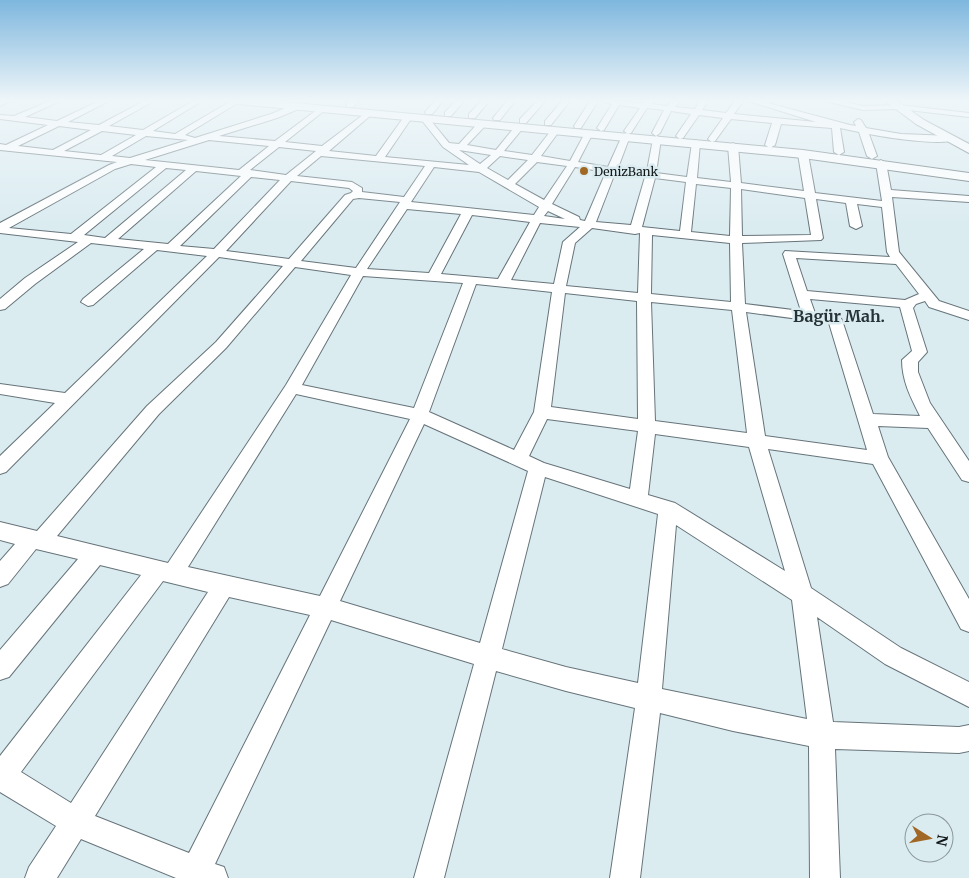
<svg xmlns="http://www.w3.org/2000/svg" width="969" height="878" font-family="Merriweather,serif">
  <rect width="100%" height="100%" fill="#dbecf1"/>
  <g fill="none" stroke-linecap="round" stroke-linejoin="round">
    <defs>
      <path id="minor" d="M0,101h10l-10,5z
        M50,101h10l-35,16 32,4 42,-20h10l-41,21 31,3 45,-24h10l-45,25 34,4 50,-29h9l-49,30 22,3 56,-33h10l-56,34 10,3 76,-24 24,-10h6v4l-24,10 -58,18 56,5 47,-35 4,2 -1,2 -40,32 37,4 46,-35h3v4l-42,36 47,5 30,-42h3l4,2 -28,41 84,8 -26,-18 -23,-29 4,-2h3l22,27 10,1 21,-23h6v4l-19,20 29,5 21,-26h6v4l-19,23 28,4 21,-27h6l1,2 -19,26 29,5 16,-30h6l1,2 -15,29 30,5 14,-31 4,-3 4,3 -12,32 29,3 6,-32 4,-3 4,3 -5,34 31,4 5,-34 4,-3 4,3 -3,35 34,4 -3,-36 5,-3 5,3 3,37 63,8 -6,-37 5,-3 5,3 7,39 67,8 -6,-38 5,-3 5,3 5,27 78,6v6l-77,-5 7,55 40,49 30,10v9l-40,-13 -4,-6 -9,3 -3,4 14,44 -9,10v10l12,31 39,58v21l-7,-2 -34,-52 -50,-2 10,31 81,142v33l-8,-3 -88,-165 -105,-15 43,139 90,60 68,34v25l-84,-43 -68,-47 16,105 126,5 10,-2v26l-10,2 -124,-4 5,129h-30l-1,-132 -76,-15 -73,-18 -20,165h-30l25,-170 -69,-17 -70,-20 -52,207h-30l60,-214 -143,-44 -116,244 9,3 4,11h-52l-95,-39 -24,39h-32l4,-11 27,-41 -56,-34v-36l141,-181 -41,-10 -91,112 -9,3v-30l78,-91 -42,-10 -28,35 -8,3v-26l15,-17 -15,-4v-18l37,9 110,-125 69,-64 67,-76 -64,-9 -213,215 -6,2v-18l55,-53 -55,-9v-10l65,9 142,-137 -50,-6 -64,55 -5,1 -7,-4 2,-3 61,-50 -53,-6 -56,41 -30,25 -5,1v-11l25,-21 53,-36 -78,-9v-10l109,-58 8,-3 -117,-12v-6l6,1 42,-20 -48,-6v-4l14,1zM59,126l32,4 -38,20 -35,-4zM102,131l34,4 -35,20 -37,-4zM146,136l42,4 -58,18 -18,-2zM209,140l60,6 -30,24 -94,-10zM279,147l37,4 -30,24 -36,-5zM459,150l32,5 -11,9zM321,156l104,10 -21,31 -42,-5v-4l-10,-6 -55,-6zM500,156l28,4 -20,20 -21,-12zM537,162l30,4 -23,34 -29,-16zM131,164l25,3 -85,67 -62,-6 106,-59zM434,167l45,5 60,35 -5,8 -123,-13zM575,167l31,5 -21,49 -5,-1 -1,-3 -27,-13zM166,168l20,2 -81,68 -21,-3zM196,171l45,5 -73,68 -50,-5zM615,173l30,4 -14,48 -35,-3zM251,177l29,3 -66,69 -34,-3zM655,178l31,4 -6,49 -38,-4zM291,181l58,7 4,3 -2,2 -6,2 -56,64 -63,-8zM696,184l35,4 -1,48 -39,-4zM741,189l64,9 6,37 -69,1zM359,198l41,4 -44,66 -55,-7 52,-62zM816,199l30,4 4,23 6,3 6,-3 -5,-22 25,3 5,45 3,5 -105,-6 -2,3 18,57 -56,-7 -3,-61 79,-3 2,-2zM407,209l54,5 -32,59 -62,-4zM548,211l17,8 -21,-3zM472,215l58,7 -32,57 -57,-5zM540,223l40,4 -17,15 -9,42 -43,-4zM592,228l43,6 5,-1 -2,60 -72,-7 9,-43zM652,235l78,8 1,59 -80,-8zM796,258l100,6 23,30 -14,6 -98,-9zM295,267l56,8 -65,110 -118,178 -111,-27 102,-122 67,-66zM363,276l100,7 -49,125 -112,-23zM476,284l76,8 -18,120 -20,38 -85,-38zM565,293l72,8 1,118 -87,-12zM810,299l90,8 12,44 -10,9c0,21 9,38 18,56l-47,-2 -31,-94 -2,-3 -25,-4zM651,302l81,8 15,123 -92,-12zM746,312l83,11 38,127 -102,-14zM296,394l114,25 -90,177 -132,-29zM547,419l91,12 -8,58 -86,-26 -15,-7zM424,424l104,47 -48,172 -140,-42zM655,434l94,13 36,124 -110,-68 -27,-8zM545,477l113,37 -20,169 -72,-16 -64,-18zM676,525l116,75 15,119 -145,-30zM163,581l45,11 -137,211 -50,-31zM229,597l81,18 -121,238 -94,-37z
        M350,101h9l-6,6h-6l-1,-2z
        M435,101h8l-11,13h-6l-1,-2z
        M456,101h8l-13,15h-6v-4z
        M481,101h8l-14,17h-6v-4z
        M507,101h8l-15,19h-6l-1,-2z
        M537,101h8l-19,22h-6v-4z
        M562,101h8l-19,24h-6v-4z
        M590,101h8l-17,27h-6l-1,-2z
        M601,101l42,2 3,-2h9l-3,3 15,2 5,-5h9l-6,6 20,2 5,-8h4l3,2 -5,7 24,3 9,-12h8l-9,13 82,8 -68,-21h12l90,24 6,1 -2,-4 4,-3 3,1 5,8 35,6 50,2 4,3c-10,8 -71,-2 -86,-5l8,22 -5,3 -5,-3 -8,-24 -19,-4 4,24 -5,3 -5,-3 -2,-24 -51,-4 -6,21 -5,3 -5,-3 7,-22 -41,-4 -16,22 -3,1 -4,-3 15,-21 -24,-3 -16,23 -3,1 -4,-3 15,-22 -20,-3 -11,22 -4,3 -4,-3 12,-23 -17,-2 -16,25 -3,1 -4,-3 16,-23 -21,-3 -15,25 -3,1 -4,-3 15,-24z
        M824,101h16l23,5 36,-1 70,8v4l-70,-8 -36,1z"/>
      <path id="secondary" d="M234,101h39l530,49 166,23v8l-166,-23 -564,-54z
        M885,101h12l27,19 45,24v9l-53,-29z"/>
    </defs>
    <!-- minor casing -->
    <use href="#minor" stroke="#66747a" stroke-width="2"/>
    <!-- secondary casing -->
    <use href="#secondary" stroke="#66747a" stroke-width="2"/>
    <!-- minor -->
    <use href="#minor" fill="#fff" fill-rule="evenodd"/>
    <!-- secondary -->
    <use href="#secondary" fill="#fff" fill-rule="evenodd"/>
  </g>
  <!-- sky -->
  <linearGradient id="sky" x2="0" y2="1"><stop stop-color="#7eb7de"/><stop offset="0.45" stop-color="#eff6f9"/><stop offset="1" stop-color="#eff6f9" stop-opacity="0"/></linearGradient>
  <rect width="969" height="224" fill="url(#sky)"/>
  <!-- markers -->
  <circle fill="#a16825" stroke="#dbecf1" stroke-width="2" cx="584" cy="171" r="5"/>
  <g text-anchor="middle" dominant-baseline="central" stroke-width="5" stroke-linejoin="round" paint-order="stroke">
    <!-- far-poi labels -->
    <g font-size="12" fill="#111719" stroke="#dbecf1" text-anchor="start">
      <text x="594" y="171">DenizBank</text>
    </g>
    <!-- far-district labels -->
    <g font-size="16" font-weight="bold" fill="#253236" stroke="#dbecf1">
      <text x="839" y="316">Bagür Mah.</text>
    </g>
  </g>
  <!-- north arrow -->
  <g transform="translate(929 838) rotate(101)"><circle r="24" fill="#dbecf1" stroke="#8a979b"/>
  <path d="M0-4L9 19L0 12L-9 19Z" fill="#a16825"/>
  <text y="-8" font-size="14" font-weight="bold" text-anchor="middle" fill="#111719">N</text>
  </g>
</svg>
